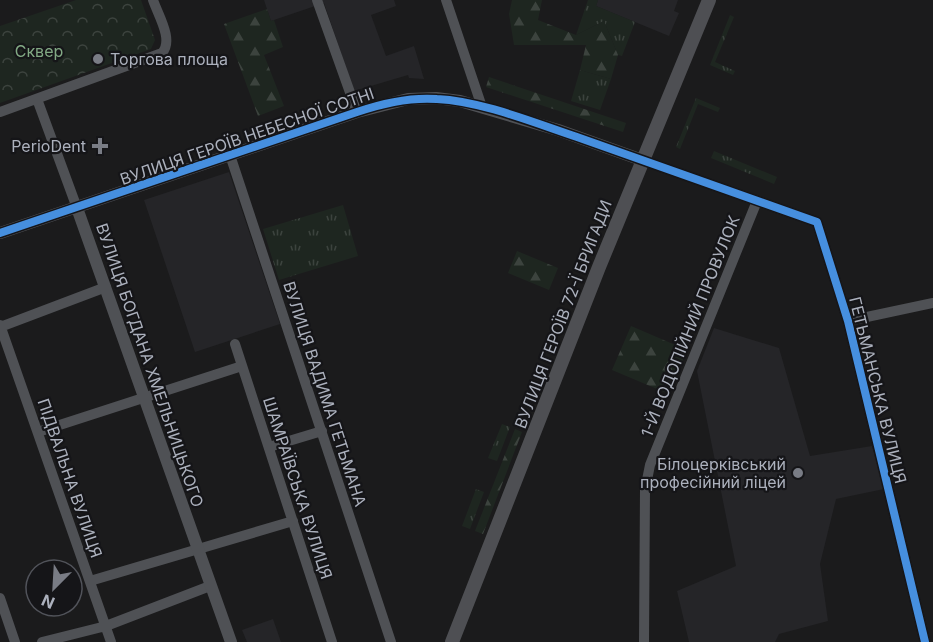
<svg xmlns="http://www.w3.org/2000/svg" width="933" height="642" font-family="Inter,sans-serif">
  <defs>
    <pattern id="grass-tufts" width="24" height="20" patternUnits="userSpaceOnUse" patternTransform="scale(1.5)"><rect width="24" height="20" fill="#1e2620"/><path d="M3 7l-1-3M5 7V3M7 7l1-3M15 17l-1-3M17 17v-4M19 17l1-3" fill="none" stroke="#3c433e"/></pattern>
    <pattern id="forest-firs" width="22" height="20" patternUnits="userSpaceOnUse" patternTransform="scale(1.5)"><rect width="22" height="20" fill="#1e2620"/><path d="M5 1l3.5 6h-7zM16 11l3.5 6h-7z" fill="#3c433e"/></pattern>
    <pattern id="park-crowns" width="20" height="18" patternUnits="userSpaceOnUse" patternTransform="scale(1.5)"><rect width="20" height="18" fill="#1e2620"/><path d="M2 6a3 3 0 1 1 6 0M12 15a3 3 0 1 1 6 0" fill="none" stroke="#3c433e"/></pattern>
  </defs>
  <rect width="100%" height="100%" fill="#1b1b1c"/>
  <!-- built -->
  <path fill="#252528" d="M264,0h130l2,6 -25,9 15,41 28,-10 10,33 -15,-1 -1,-3 -54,16 -30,-88 -53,18z
    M598,0h80l-4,11 5,2 -10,23 -73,-30z
    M229,172l51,152 -85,28 -51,-152z
    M714,328l65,20 31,108 62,-10 12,43 -48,10 -16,65 8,57 -49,13 -4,8h-86l-12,-51 59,-25 -39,-195z
    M273,619l8,23h-34l-5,-12z"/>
  <!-- grass -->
  <path fill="url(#grass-tufts)" d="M588,0h10l-2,6 39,16 -13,34 -4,-1 -14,-34 -28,14z
    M730,15l4,2 -19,45 20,9 -2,4 -23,-10z
    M580,70l31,9 -11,31 -29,-9z
    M696,98l24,10 -2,4 -20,-8 -18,45 -4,-2z
    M714,151l63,26 -3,7 -63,-26z
    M343,205l15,51 -79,24 -16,-51z
    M502,424l8,3 -13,34 -9,-3z
    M476,489l8,3 -14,37 -8,-3z"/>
  <!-- forest -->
  <path fill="url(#forest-firs)" d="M512,0h30l-4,20 38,15 28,-14 14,34 -7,24 -31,-9 6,-25h-72l-5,-31z
    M267,9l4,12 3,-1 9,27 -19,8 20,51 -26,10 -34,-92z
    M489,77l137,46 -3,9 -137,-45z
    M517,251l41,17 -9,22 -41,-17z
    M631,326l56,24 -18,44 -57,-24z
    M515,429l7,3 -39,102 -8,-3z"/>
  <!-- park -->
  <path fill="url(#park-crowns)" d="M76,0h65l14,40 -4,9 -151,54v-77z"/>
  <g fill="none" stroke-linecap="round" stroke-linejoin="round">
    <!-- minor -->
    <path stroke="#4f5155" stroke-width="10" d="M317,0l40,112
      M446,0l36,107
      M37,99l40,109
      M0,112l162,-59c12,-13 -4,-38 -9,-53
      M230,155l161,487
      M642,160l175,62 31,99 77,321
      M848,321l85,-18
      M0,325l111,317
      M0,327l106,-40
      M235,344l97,298
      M38,432l204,-66
      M269,447l53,-16
      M90,581l203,-60
      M0,598l15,44
      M42,642l64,-16 104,-40
      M644,642l1,-152 5,-25 107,-264"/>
    <!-- tertiary -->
    <path stroke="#4f5155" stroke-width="12" d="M77,208l154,434
      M0,233l357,-121 51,-13 28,-1 24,3 98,29 84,30"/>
    <!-- secondary -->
    <path stroke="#4e4f53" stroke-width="14" d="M452,642l147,-375 110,-267"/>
    <defs>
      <path id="cycleway" d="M0,233l357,-121c26,-9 52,-15 80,-13 44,2 98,24 140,38 80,28 160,57 240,85l31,99 77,321"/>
    </defs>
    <!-- cycleway casing -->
    <use href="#cycleway" stroke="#151518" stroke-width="11"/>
    <!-- cycleway -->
    <use href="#cycleway" stroke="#468fdf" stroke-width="8"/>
  </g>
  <!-- markers -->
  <g fill="#797c85" stroke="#151518" stroke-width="2">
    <circle cx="98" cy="59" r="6"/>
    <path d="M97 137h6v6h6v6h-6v6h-6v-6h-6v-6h6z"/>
    <circle cx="798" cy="473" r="6"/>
  </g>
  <g text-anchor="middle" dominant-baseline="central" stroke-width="4.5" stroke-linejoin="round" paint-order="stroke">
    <!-- park labels -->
    <g font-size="16" fill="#82a984" stroke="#151518">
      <text x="39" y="51">Сквер</text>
    </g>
    <!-- poi labels -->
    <g font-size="16" fill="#acb1bd" stroke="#151518" text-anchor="end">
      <text x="110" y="59" text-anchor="start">Торгова площа</text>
      <text x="86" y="146">PerioDent</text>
      <text x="786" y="464">Білоцерківський<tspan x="786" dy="18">професійний ліцей</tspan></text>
    </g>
    <!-- street labels -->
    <g font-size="16" fill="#acb1bd" stroke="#151518">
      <text transform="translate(247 136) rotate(-19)">ВУЛИЦЯ ГЕРОЇВ НЕБЕСНОЇ СОТНІ</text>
      <text transform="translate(563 314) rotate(-69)">ВУЛИЦЯ ГЕРОЇВ 72-Ї БРИГАДИ</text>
      <text transform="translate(690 326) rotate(-68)">1-Й ВОДОПІЙНИЙ ПРОВУЛОК</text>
      <text transform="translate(150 365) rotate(71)">ВУЛИЦЯ БОГДАНА ХМЕЛЬНИЦЬКОГО</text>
      <text transform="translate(878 390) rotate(76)">ГЕТЬМАНСЬКА ВУЛИЦЯ</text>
      <text transform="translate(325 394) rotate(72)">ВУЛИЦЯ ВАДИМА ГЕТЬМАНА</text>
      <text transform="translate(70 478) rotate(71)">ПІДВАЛЬНА ВУЛИЦЯ</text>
      <text transform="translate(298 488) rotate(72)">ШАМРАЇВСЬКА ВУЛИЦЯ</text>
    </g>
  </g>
  <!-- north arrow -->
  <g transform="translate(54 588) rotate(204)"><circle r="28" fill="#151518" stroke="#51535a" stroke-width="1.5"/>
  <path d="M0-4.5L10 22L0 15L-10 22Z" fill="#797c85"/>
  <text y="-9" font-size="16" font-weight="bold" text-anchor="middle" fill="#acb1bd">N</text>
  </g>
</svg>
